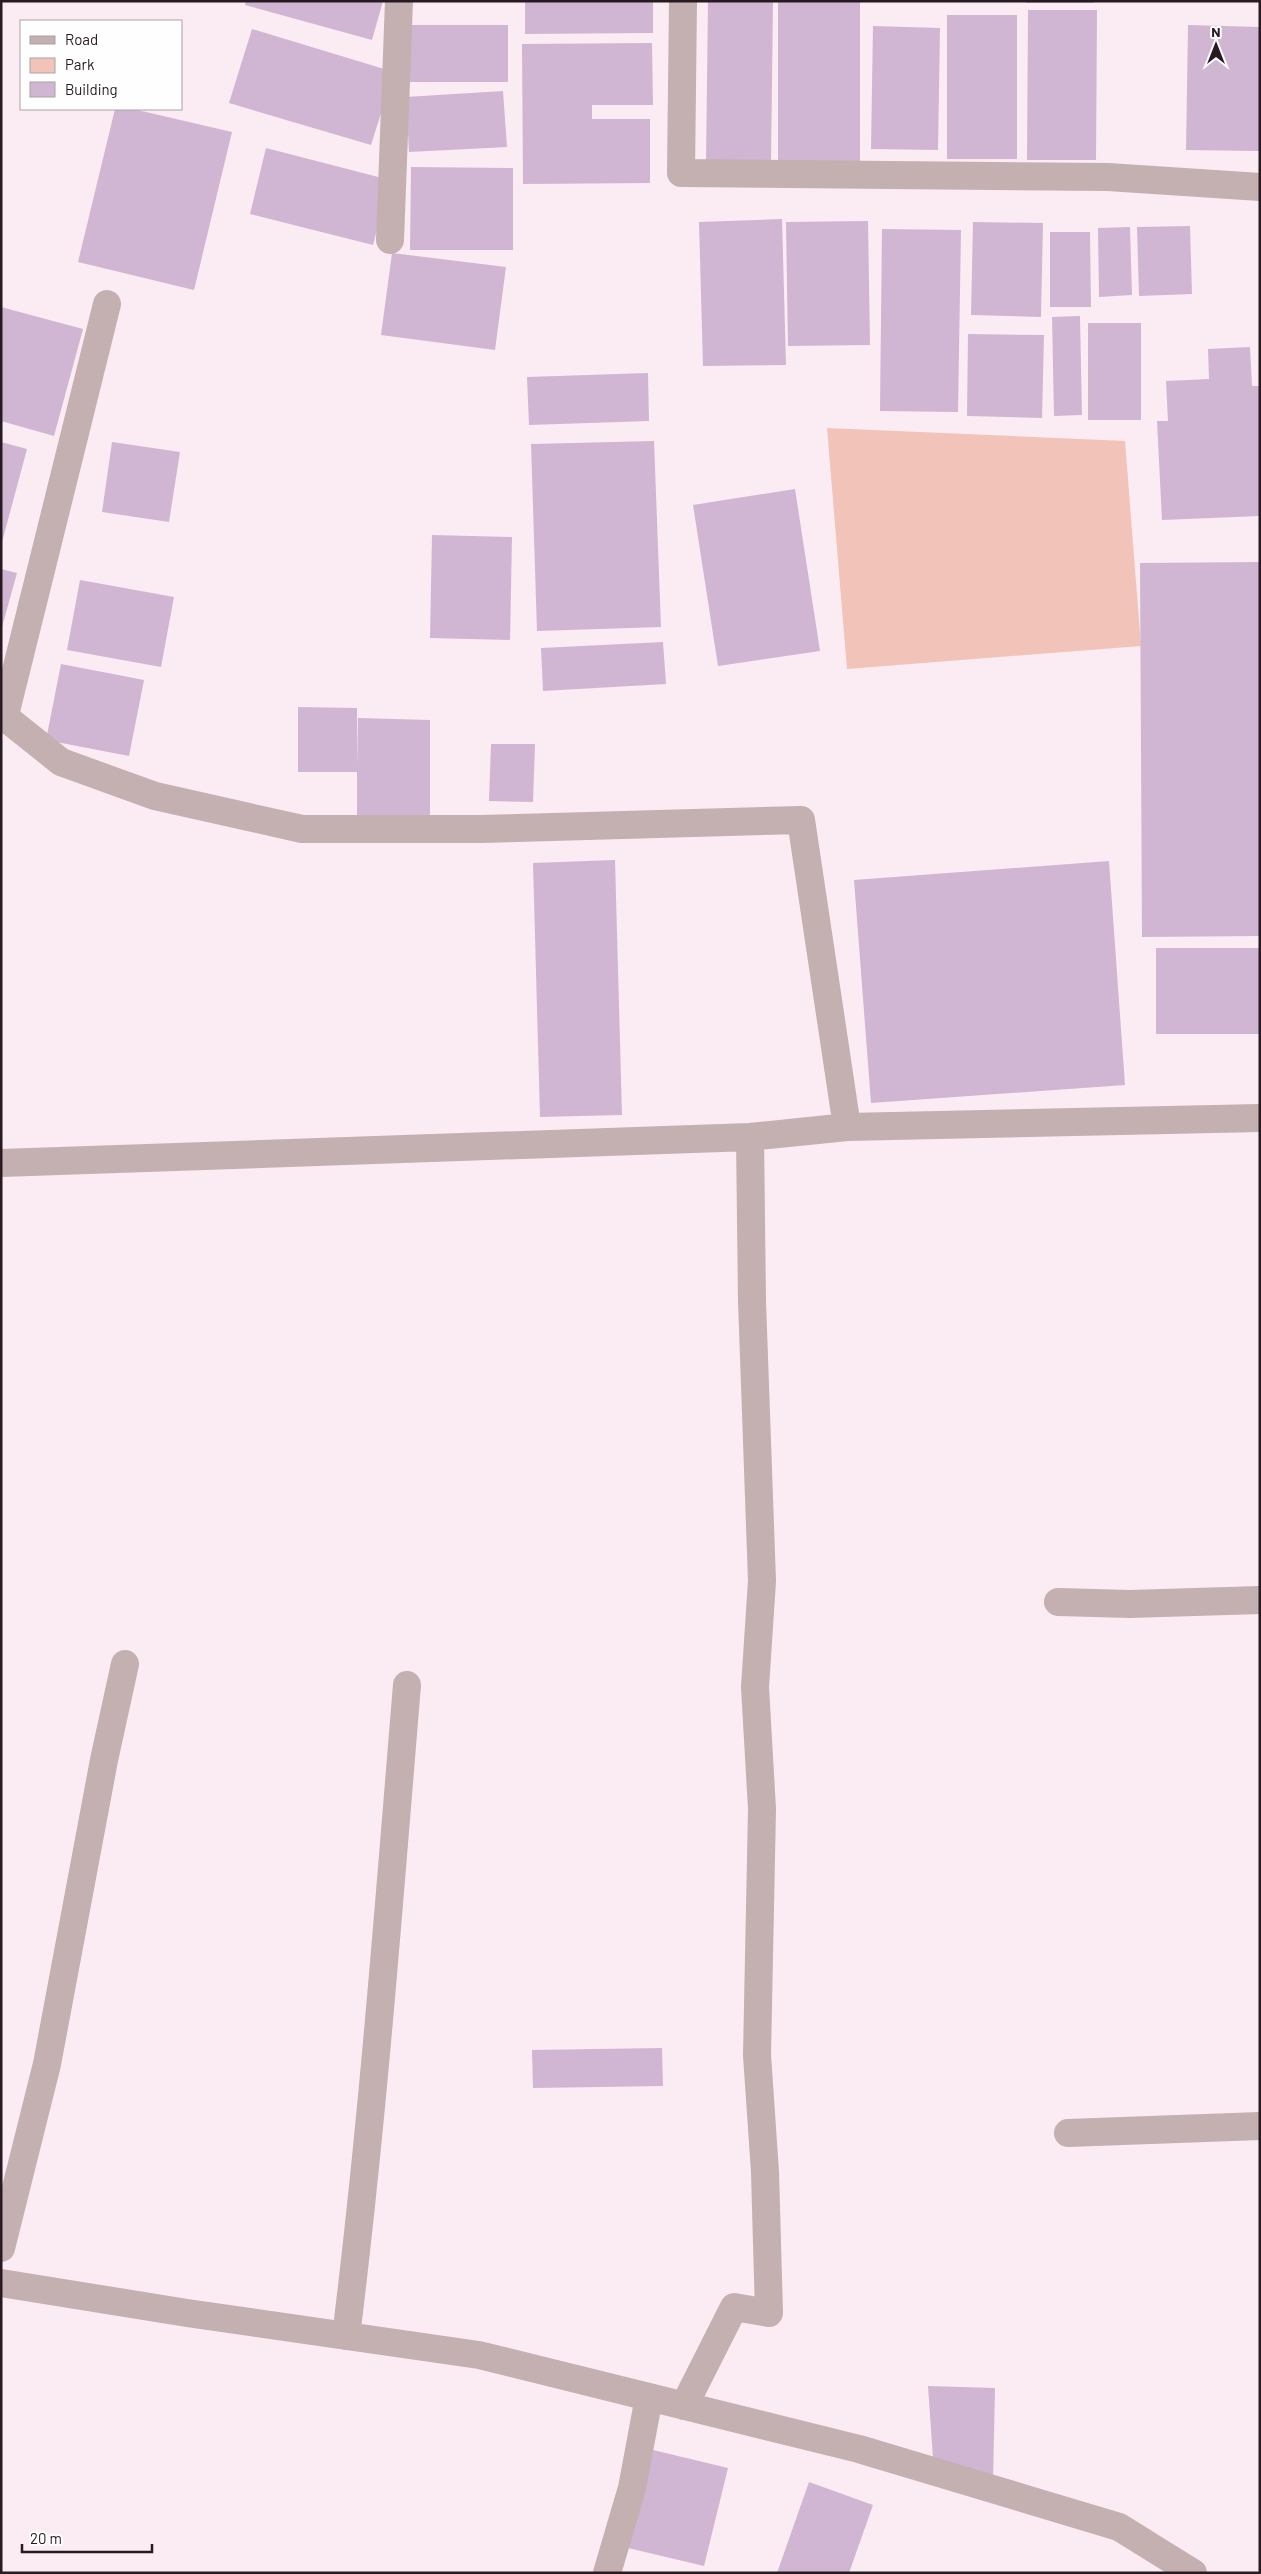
<svg xmlns="http://www.w3.org/2000/svg" width="1261" height="2574" font-family="Barlow,sans-serif">
  <rect width="100%" height="100%" fill="#fbebf3"/>
  <!-- green -->
  <path fill="#f1c3b9" d="M827,428l298,13 16,205 -294,23z"/>
  <!-- building -->
  <path fill="#d0b6d2" d="M246,1h137l-11,39 -127,-35z
    M525,1h128v32l-128,1z
    M708,1h65l-2,161h-65z
    M778,1h82v164h-82z
    M1026,1h68v2h-68z
    M1028,10h69l-1,150h-69z
    M947,15h70v144h-70z
    M408,25h100v57h-100z
    M1188,25l72,2v124l-74,-1z
    M873,26l67,2 -2,122 -67,-1z
    M252,29l142,43 -23,73 -142,-42z
    M652,43l1,62h-61v14h58v64l-127,1 -1,-140z
    M503,91l4,56 -98,5 -3,-55z
    M115,109h18l99,23 -38,158 -116,-28z
    M266,148l124,32 -17,65 -123,-31z
    M411,167l102,1v82h-103z
    M782,219l4,146 -83,1 -4,-144z
    M868,221l2,124 -82,1 -2,-124z
    M973,222l70,1 -2,94 -70,-2z
    M1190,226l2,68 -53,2 -2,-69z
    M1130,227l2,68 -33,2 -1,-69z
    M882,229l79,1 -3,182 -78,-1z
    M1050,232h40l1,75h-41z
    M392,253l114,14 -11,83 -114,-15z
    M1,307l82,22 -29,107 -53,-15z
    M1080,316l2,99 -28,1 -2,-99z
    M1088,323h53v97h-53z
    M968,334l76,1 -2,83 -75,-2z
    M1250,347l2,39h8v130l-98,4 -5,-99h11l-2,-40 43,-2 -1,-30z
    M648,373l1,48 -120,4 -2,-48z
    M654,441l7,186 -124,4 -6,-187z
    M1,442l26,7 -25,93h-1z
    M112,442l68,10 -11,70 -67,-10z
    M795,489l25,162 -102,15 -25,-161z
    M432,535l80,2 -2,103 -80,-2z
    M1260,562v374l-118,1 -2,-374z
    M1,569l16,4 -15,54h-1z
    M80,580l94,17 -13,70 -94,-17z
    M663,642l3,42 -123,7 -2,-43z
    M61,664l83,16 -15,76 -83,-16z
    M298,707l59,1v59l1,-49 72,2v96h-73v-44h-59z
    M491,744h44l-2,58 -44,-1z
    M615,860l7,255 -82,2 -7,-254z
    M1109,861l16,224 -254,18 -17,-223z
    M1156,948h104v86h-104z
    M662,2048l1,38 -130,2 -1,-38z
    M928,2386l67,2 -2,93 -60,-22z
    M653,2450l75,18 -24,98 -76,-18z
    M809,2482l64,23 -24,68h-72z"/>
  <g fill="none" stroke-linecap="round" stroke-linejoin="round">
    <!-- minor -->
    <path stroke="#c4afb1" stroke-width="28" d="M683,1l-2,172 427,4 152,10
      M390,240l9,-239
      M1,714l60,48 94,34 147,33h178l321,-9 46,307
      M5,715l102,-411
      M1,1163l749,-26 97,-10 413,-9
      M1058,1602l72,2 130,-4
      M1068,2133l192,-7
      M1,2248l46,-184 57,-304 21,-96
      M1,2283l186,30 292,42 380,94 260,78 74,46
      M346,2336c27,-217 43,-434 61,-651
      M684,2406l50,-99 35,6 -4,-141 -8,-117 5,-246 -7,-122 7,-106 -10,-280 -2,-164
      M607,2573l25,-85 17,-91"/>
  </g>
  <!-- border -->
  <rect width="1261" height="2574" fill="none" stroke="#281a21" stroke-width="5"/>
  <!-- legend -->
  <rect x="20" y="20" width="162" height="90" fill="#fefefe" stroke="#a8a3a6"/>
  <rect x="30" y="36" width="25" height="8" fill="#c4afb1" stroke="#a8a3a6"/>
  <text x="65" y="45" font-size="15" fill="#281a21">Road</text>
  <rect x="30" y="58" width="25" height="15" fill="#f1c3b9" stroke="#a8a3a6"/>
  <text x="65" y="70" font-size="15" fill="#281a21">Park</text>
  <rect x="30" y="82" width="25" height="15" fill="#d0b6d2" stroke="#a8a3a6"/>
  <text x="65" y="95" font-size="15" fill="#281a21">Building</text>
  <!-- north arrow -->
  <g transform="translate(1216 45)" stroke="#fefefe" stroke-width="4" paint-order="stroke">
  <path d="M0-4L9 19L0 12L-9 19Z" fill="#281a21"/>
  <text y="-8" font-size="14" font-weight="bold" text-anchor="middle" fill="#281a21">N</text>
  </g>
  <!-- scale -->
  <path d="M22 2544v8h130v-8" fill="none" stroke="#281a21" stroke-width="2.5"/>
  <text x="30" y="2544" font-size="15" fill="#281a21" stroke="#fefefe" stroke-width="4" paint-order="stroke">20 m</text>
</svg>
